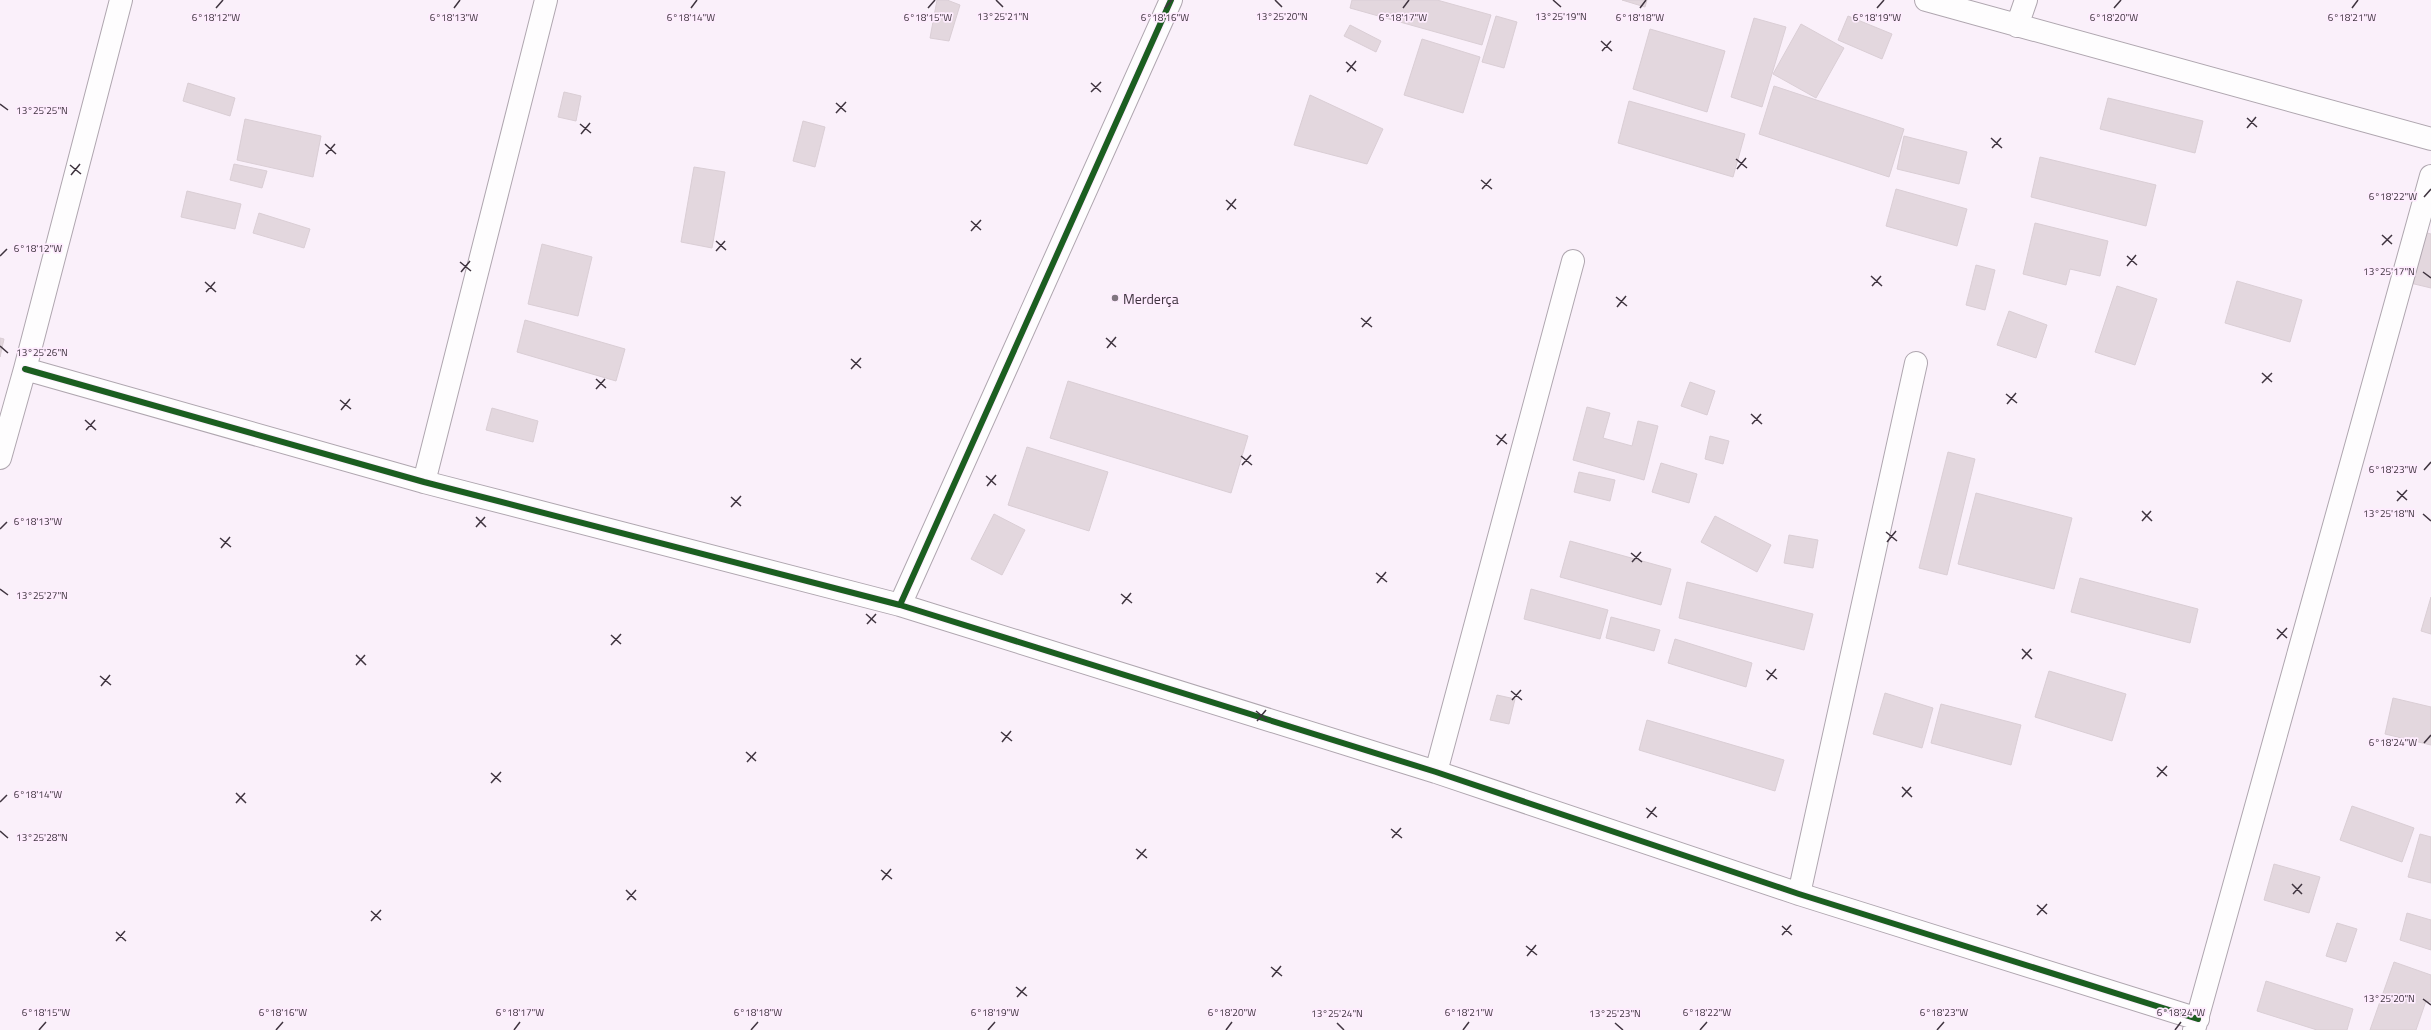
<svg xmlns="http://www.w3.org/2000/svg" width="2431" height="1030" font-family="'Titillium Web',sans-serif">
  <rect width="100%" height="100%" fill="#faf0fa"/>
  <!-- building -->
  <path fill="#e3d7de" stroke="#daced5" d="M937,0h10l13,5 -11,36 -19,-3z
    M1352,0h85l54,15 -9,30 -132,-37z
    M1622,0h25l-2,7z
    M1496,16l21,6 -13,46 -22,-6z
    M1848,16l44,18 -10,25 -44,-19z
    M1754,18l32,9 -24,80 -31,-10z
    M1801,24l43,24 -28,50 -43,-24z
    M1350,25l31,16 -5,11 -32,-16z
    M1650,29l75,22 -18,61 -74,-23z
    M1422,39l58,18 -17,56 -59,-18z
    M188,83l47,15 -5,18 -47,-15z
    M1774,86l130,43 -15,48 -130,-43z
    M564,92l17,4 -5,25 -18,-4z
    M1310,95l73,34 -16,35 -73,-19z
    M2108,98l95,23 -8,32 -95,-24z
    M1629,101l116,33 -12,43 -115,-34z
    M245,119l76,17 -8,41 -76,-17z
    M803,121l22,6 -10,40 -22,-6z
    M1904,136l63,16 -8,32 -62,-15z
    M2040,157l116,28 -10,41 -115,-29z
    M234,164l33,7 -5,17 -32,-8z
    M694,167l31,5 -13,76 -31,-6z
    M1896,189l71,20 -10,37 -71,-20z
    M187,191l54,13 -6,25 -54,-12z
    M259,213l51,16 -6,19 -51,-15z
    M2035,223l73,18 -8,35 -30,-7 -4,16 -43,-11z
    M2420,231l11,3v54l-25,-6z
    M542,244l50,13 -14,59 -50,-12z
    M1976,265l19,5 -10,40 -19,-5z
    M2237,281l65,19 -12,42 -65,-19z
    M2117,286l40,13 -22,66 -40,-13z
    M2009,311l38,14 -11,33 -39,-13z
    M525,320l100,29 -9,32 -99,-29z
    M0,338l4,1 -4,18z
    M1068,381l180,55 -17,57 -181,-55z
    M1690,382l25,9 -8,24 -26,-9z
    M1587,407l23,6 -7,25 29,8 6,-25 20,5 -14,54 -71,-20z
    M492,408l46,13 -5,21 -47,-12z
    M1710,436l19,5 -6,23 -18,-5z
    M1027,447l81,25 -19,59 -81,-26z
    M1948,452l27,7 -28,116 -28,-7z
    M1661,463l36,11 -8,29 -37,-11z
    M1579,472l36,8 -5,21 -36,-9z
    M1976,493l96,25 -18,71 -96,-25z
    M994,514l31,16 -23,45 -31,-16z
    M1715,516l56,29 -14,27 -56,-30z
    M1789,535l29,5 -5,28 -29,-5z
    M1570,541l101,28 -10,36 -101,-28z
    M2080,578l118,31 -8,34 -119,-31z
    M1687,582l126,32 -9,36 -125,-32z
    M1531,589l77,21 -8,29 -76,-20z
    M2431,597v37l-10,-3z
    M1611,617l49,13 -6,21 -48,-13z
    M1675,639l77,24 -6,24 -78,-24z
    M2049,671l77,23 -14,47 -77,-24z
    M1885,693l48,15 -11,40 -49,-14z
    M1497,695l18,4 -6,25 -19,-4z
    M2393,698l38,9v38l-46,-11z
    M1941,704l80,21 -10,40 -80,-22z
    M1647,720l137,40 -9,31 -136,-41z
    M2352,806l62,22 -12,34 -62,-22z
    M2420,834l11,3v46l-23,-6z
    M2274,864l46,13 -11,36 -45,-13z
    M2407,913l24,7v30l-31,-10z
    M2337,923l20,6 -11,33 -20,-6z
    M2394,962l37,13v27l-5,-1 -10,29h-46z
    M2266,981l87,28 -6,21h-30l-60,-19z"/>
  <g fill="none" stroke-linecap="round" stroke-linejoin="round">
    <defs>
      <path id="street" d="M1926,0l505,139
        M2017,26l9,-26
        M25,369l399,113 476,123 271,-605
        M0,458l25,-89 96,-369
        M424,482l122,-482
        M900,605l536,167 363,122 399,125
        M1436,772l137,-511
        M1799,894l117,-531
        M2194,1030l237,-854"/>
    </defs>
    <!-- street casing -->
    <use href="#street" stroke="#afa6af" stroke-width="24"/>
    <!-- street -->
    <use href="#street" stroke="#fefdfe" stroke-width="22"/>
    <defs>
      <path id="cycleway" d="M25,369l399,113 476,123 271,-605
        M900,605l536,167 363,122 399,125"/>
    </defs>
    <!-- cycleway casing -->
    <use href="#cycleway" stroke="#feecfe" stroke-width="8"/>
    <!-- cycleway -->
    <use href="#cycleway" stroke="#1b5e20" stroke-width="6"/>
  </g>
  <!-- ticks -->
  <path fill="none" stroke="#3f343f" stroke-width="1.5" d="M996,0l7,7M1275,0l7,7M1553,0l8,7M216,8l7,-8M454,8l6,-8M691,8l6,-8M928,8l7,-8M1165,8l7,-8M1403,8l6,-8M1640,8l6,-8M1877,8l7,-8M2114,8l7,-8M2352,8l6,-8M1601,41l11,10M1602,51l9,-10M1346,62l10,9M1347,72l9,-11M1091,83l10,9M1091,92l10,-10M836,103l10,9M0,104l8,6M836,113l10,-11M2247,118l10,9M580,124l11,9M2247,128l9,-11M581,134l9,-11M1991,138l11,10M325,144l11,10M1992,148l9,-10M326,154l9,-10M1736,159l11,9M70,165l11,9M1737,169l9,-11M71,175l9,-11M1481,180l11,9M1482,189l9,-10M2424,197l7,-8M1226,200l10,9M1227,210l9,-11M971,221l10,9M971,231l10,-11M2382,235l10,9M716,241l10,9M2382,245l10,-10M716,251l9,-10M0,256l7,-7M2127,256l10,9M460,262l11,9M2127,266l9,-11M461,272l9,-11M2423,272l8,6M1871,276l11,10M205,282l11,10M1872,286l9,-10M206,292l9,-10M1616,297l11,9M1617,307l9,-11M1361,318l11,9M1362,327l9,-10M1106,338l10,9M0,346l8,7M1107,348l9,-11M851,359l10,9M851,369l10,-11M2262,373l10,9M596,379l10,9M2262,383l10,-10M596,389l9,-10M2006,394l11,9M340,400l11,9M2007,404l9,-11M341,410l9,-11M1751,414l11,10M85,420l11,10M1752,424l9,-10M86,430l9,-10M1496,435l11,9M1497,445l9,-11M1241,456l11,9M1242,465l9,-10M2424,470l7,-8M986,476l10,9M987,486l9,-11M2397,491l10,9M731,497l10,9M2397,501l10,-11M731,507l10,-11M2142,511l10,10M2423,514l8,7M476,517l10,10M2142,521l9,-10M476,527l9,-10M0,529l7,-7M1886,532l11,9M220,538l11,9M1887,542l9,-11M221,548l9,-11M1631,553l11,9M1632,562l9,-10M1376,573l11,9M1377,583l9,-11M0,589l8,6M1121,594l11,9M1122,604l9,-11M866,614l10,9M867,624l9,-10M2277,629l10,9M611,635l10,9M2277,639l10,-11M611,645l10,-11M2022,649l10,10M356,655l10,10M2022,659l9,-10M356,665l9,-10M1766,670l11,9M100,676l11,9M1767,680l9,-11M101,686l9,-11M1511,691l11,9M1512,700l9,-10M1256,711l11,9M1257,721l9,-11M1001,732l11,9M1002,742l9,-11M2424,743l7,-8M746,752l10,9M747,762l9,-10M2157,767l10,9M491,773l10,9M2157,777l10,-11M491,783l10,-11M1902,787l10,10M236,793l10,10M1902,797l9,-10M0,802l7,-7M236,803l9,-10M1646,808l11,9M1647,818l9,-11M1391,829l11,9M0,831l8,7M1392,838l9,-10M1136,849l11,9M1137,859l9,-10M881,870l11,9M882,880l9,-11M2292,884l10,10M626,890l10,10M2293,894l9,-10M627,900l9,-10M2037,905l10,9M371,911l10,9M2037,915l10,-11M371,921l10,-11M1782,926l10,9M116,932l10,9M1782,935l9,-10M116,941l9,-10M1526,946l11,9M1527,956l9,-11M1271,967l11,9M1272,977l9,-11M1016,987l11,9M1017,997l9,-10M2423,999l8,6M1337,1023l7,7M1615,1023l8,7M39,1030l7,-8M276,1030l7,-8M514,1030l6,-8M751,1030l7,-8M988,1030l7,-8M1226,1030l6,-8M1463,1030l6,-8M1700,1030l7,-8M1937,1030l7,-8M2175,1030l6,-8"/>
  <!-- markers -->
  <circle fill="#807680" stroke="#feecfe" stroke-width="1.5" cx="1115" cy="298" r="4"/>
  <g text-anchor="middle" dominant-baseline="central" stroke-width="3.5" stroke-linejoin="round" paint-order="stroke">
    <!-- poi labels -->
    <g font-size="14" fill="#3f343f" stroke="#feecfe" text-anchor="start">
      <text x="1123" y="298">Merderça</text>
    </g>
  </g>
  <g font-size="10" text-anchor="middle" fill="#3f343f" stroke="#feecfe" stroke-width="3.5" stroke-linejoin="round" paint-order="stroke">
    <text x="1003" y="20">13°25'21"N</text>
    <text x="1282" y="20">13°25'20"N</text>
    <text x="1561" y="20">13°25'19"N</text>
    <text x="1640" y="21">6°18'18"W</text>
    <text x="216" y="21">6°18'12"W</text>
    <text x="454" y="21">6°18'13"W</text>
    <text x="691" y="21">6°18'14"W</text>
    <text x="928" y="21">6°18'15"W</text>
    <text x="1165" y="21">6°18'16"W</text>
    <text x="1403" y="21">6°18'17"W</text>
    <text x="1877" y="21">6°18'19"W</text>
    <text x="2114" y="21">6°18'20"W</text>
    <text x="2352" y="21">6°18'21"W</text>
    <text x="42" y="114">13°25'25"N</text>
    <text x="2393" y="200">6°18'22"W</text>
    <text x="38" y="252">6°18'12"W</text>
    <text x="2389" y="275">13°25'17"N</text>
    <text x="42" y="356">13°25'26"N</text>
    <text x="2393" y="473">6°18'23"W</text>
    <text x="2389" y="517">13°25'18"N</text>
    <text x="38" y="525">6°18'13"W</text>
    <text x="42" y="599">13°25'27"N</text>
    <text x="2393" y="746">6°18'24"W</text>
    <text x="38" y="798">6°18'14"W</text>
    <text x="42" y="841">13°25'28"N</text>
    <text x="2389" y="1002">13°25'20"N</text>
    <text x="46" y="1016">6°18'15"W</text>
    <text x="283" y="1016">6°18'16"W</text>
    <text x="520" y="1016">6°18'17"W</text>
    <text x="758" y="1016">6°18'18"W</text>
    <text x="995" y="1016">6°18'19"W</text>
    <text x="1232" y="1016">6°18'20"W</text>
    <text x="1469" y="1016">6°18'21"W</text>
    <text x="1707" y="1016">6°18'22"W</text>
    <text x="1944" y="1016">6°18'23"W</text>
    <text x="2181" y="1016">6°18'24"W</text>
    <text x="1337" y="1017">13°25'24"N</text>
    <text x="1615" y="1017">13°25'23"N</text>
  </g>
</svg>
